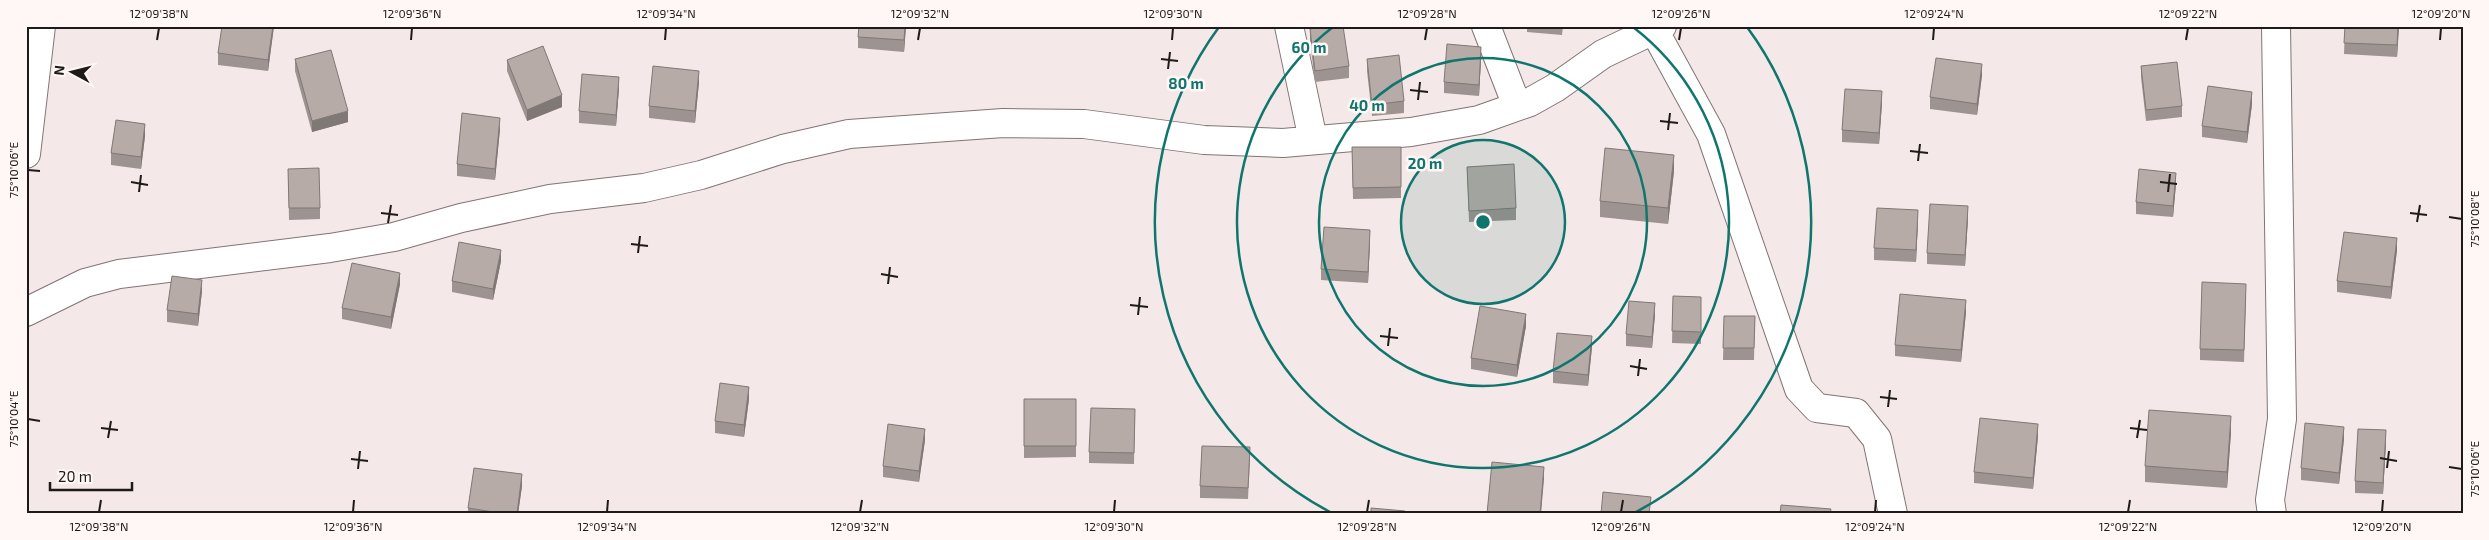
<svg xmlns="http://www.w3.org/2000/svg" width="2489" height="540" font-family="'Exo 2',sans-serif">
  <rect width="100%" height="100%" fill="#f5e8e8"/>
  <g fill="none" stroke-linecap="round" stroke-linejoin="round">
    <defs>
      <path id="minor" d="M1289,26l24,114
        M1486,26l31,80
        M1654,30l57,104 88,255 18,19 39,5 21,26 16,75
        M26,154l15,-128
        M26,312l59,-29 34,-9 211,-26 64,-11 67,-19 89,-19 94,-11 57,-13 82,-26 66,-15 154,-11 81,1 120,16 79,3 128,-11 68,-12 51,-18 25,-14 48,-34 59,-28
        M2272,514l-2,-14 12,-81 -6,-393"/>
    </defs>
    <!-- minor casing -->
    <use href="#minor" stroke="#807574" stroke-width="30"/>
    <!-- minor -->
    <use href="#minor" stroke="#fff" stroke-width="28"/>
  </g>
  <!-- wall -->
  <path fill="#9d9390" d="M274,26l-6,45 -50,-6v-12z
    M906,26l-2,26 -46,-4v-11z
    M1527,26h36l-1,9 -35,-3z
    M2345,26h54l-2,31 -53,-3z
    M1310,29l39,37v12l-34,4 -5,-41z
    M295,59l53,63 -36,10 -17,-61z
    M1367,59l37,42v12l-32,3 -5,-45z
    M1481,59l-2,37 -35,-3v-11z
    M507,60l55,47 -35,14 -20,-50z
    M2141,66l41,40v11l-36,4 -5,-44z
    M1982,75l-5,40 -47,-6v-12z
    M699,82l-4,41 -46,-5v-12z
    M619,88l-3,38 -37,-3v-12z
    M1882,103l-3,41 -37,-2v-12z
    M2252,104l-5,39 -45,-6v-11z
    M500,129l-5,51 -38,-4v-12z
    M145,136l-4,33 -30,-4v-12z
    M1352,147h49v51l-48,1z
    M1467,167l49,41v12l-47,2z
    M288,169l32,39v11l-31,1z
    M1674,171l-6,53 -68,-7v-16z
    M2176,184l-3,33 -37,-3v-12z
    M1968,218l-3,48 -38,-2v-11z
    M1918,221l-2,41 -42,-2v-12z
    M1370,242l-2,41 -47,-3v-11z
    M2397,250l-6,49 -54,-7v-11z
    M501,261l-8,39 -41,-8v-11z
    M400,284l-9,45 -49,-10v-11z
    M202,291l-4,35 -31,-4v-12z
    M2246,295l-2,67 -44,-2v-11z
    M1673,296l28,1v47l-29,-1z
    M1966,312l-5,50 -66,-6v-11z
    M1655,315l-3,33 -26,-2v-12z
    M1724,316h31l-1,44h-31z
    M1526,326l-9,51 -46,-8v-11z
    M1592,347l-4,39 -35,-3v-12z
    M749,399l-5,38 -29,-4v-12z
    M1024,399h52v58l-52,1z
    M1135,409l-1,55 -45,-1v-11z
    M2231,432l-4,56 -82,-6v-16z
    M2038,436l-5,53 -59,-6v-11z
    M2344,439l-5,45 -38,-4v-12z
    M925,440l-6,42 -36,-5v-11z
    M2386,442l-3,52 -28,-1v-12z
    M1250,459l-2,40 -48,-1v-12z
    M522,486l-4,28h-50v-6z"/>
  <!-- shaded-wall -->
  <path fill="#7f7875" d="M273,26h1l-6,45v-11z
    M905,26h1l-2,26v-12z
    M2398,26h1l-2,31v-12z
    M1481,47v12l-2,37v-11z
    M1982,64v11l-5,40v-11z
    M699,71v11l-4,41v-12z
    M619,77v11l-3,38v-11z
    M1882,91v12l-3,41v-11z
    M2252,92v12l-5,39v-11z
    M562,95v12l-35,14v-11z
    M348,111v11l-36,10v-11z
    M500,118v11l-5,51v-11z
    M145,124v12l-4,33v-12z
    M1674,155v16l-6,53v-16z
    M2176,173v11l-3,33v-11z
    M1968,206v12l-3,48v-11z
    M1918,210v11l-2,41v-12z
    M1370,230v12l-2,41v-11z
    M2397,238v12l-6,49v-12z
    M501,250v11l-8,39v-11z
    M400,273v11l-9,45v-12z
    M202,280v11l-4,35v-12z
    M1966,300v12l-5,50v-12z
    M1655,303v12l-3,33v-11z
    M1526,314v12l-9,51v-12z
    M1592,336v11l-4,39v-11z
    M749,387v12l-5,38v-12z
    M2231,416v16l-4,56v-16z
    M2038,424v12l-5,53v-11z
    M2344,427v12l-5,45v-11z
    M925,429v11l-6,42v-11z
    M2386,430v12l-3,52v-11z
    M1544,467v12l-3,35h-1z
    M522,474v12l-4,28h-1z"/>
  <!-- building -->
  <path fill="#b6aba7" stroke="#7f7875" d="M222,26h51l-5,34 -50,-7z
    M859,26h46l-1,14 -46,-3z
    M1331,26h12l6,40 -34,5 -5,-42z
    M2345,26h53l-1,19 -53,-2z
    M1447,44l34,3 -2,38 -35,-3z
    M543,46l19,49 -35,15 -20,-50z
    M331,50l17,61 -36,10 -17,-62z
    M1399,55l5,46 -32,4 -5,-46z
    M1936,58l46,6 -5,40 -47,-7z
    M2177,62l5,44 -36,4 -5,-44z
    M653,66l46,5 -4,40 -46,-5z
    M582,74l37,3 -3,38 -37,-4z
    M2208,86l44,6 -5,40 -45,-6z
    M1845,89l37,2 -3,42 -37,-3z
    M462,113l38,5 -5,51 -38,-5z
    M116,120l29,4 -4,33 -30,-4z
    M1352,147h49v40l-48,1z
    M1605,148l69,7 -6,53 -68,-7z
    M1514,164l2,44 -47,3 -2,-44z
    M319,168l1,40h-31l-1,-39z
    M2139,169l37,4 -3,33 -37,-4z
    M1930,204l38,2 -3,49 -38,-2z
    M1877,208l41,2 -2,40 -42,-2z
    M1324,227l46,3 -2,42 -47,-3z
    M2344,232l53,6 -6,49 -54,-6z
    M459,242l42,8 -8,39 -41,-8z
    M352,263l48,10 -9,44 -49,-9z
    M172,276l30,4 -4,34 -31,-4z
    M2202,282l44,2 -2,66 -44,-1z
    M1900,294l66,6 -5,50 -66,-5z
    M1673,296l28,1v35l-29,-1z
    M1629,301l26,2 -3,34 -26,-3z
    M1480,306l46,8 -9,51 -46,-7z
    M1724,316h31l-1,32h-31z
    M1557,333l35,3 -4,39 -35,-4z
    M720,383l29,4 -5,38 -29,-4z
    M1024,399h52v47h-52z
    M1091,408l44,1 -1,44 -45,-1z
    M2149,410l82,6 -4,56 -82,-6z
    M1980,418l58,6 -5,54 -59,-6z
    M2305,423l39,4 -5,46 -38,-5z
    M888,424l37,5 -6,42 -36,-5z
    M2358,429l28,1 -3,53 -28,-2z
    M1202,446l48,1 -2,41 -48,-2z
    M1492,462l52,5 -4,47h-53z
    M474,468l48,6 -5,40h-11l-38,-6z
    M1603,492l48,5 -2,17h-48z
    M1781,505l50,4 -1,5h-50z
    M1371,508l34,3v3h-34z"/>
  <!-- ticks -->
  <path fill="none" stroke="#1e1a1a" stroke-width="2" d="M157,40l2,-12M411,40l1,-12M665,40l1,-12M918,40l2,-12M1172,40l1,-12M1425,40l2,-12M1679,40l2,-12M1933,40l1,-12M2186,40l2,-12M2440,40l1,-12M1161,59l17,2M1168,69l2,-17M1410,90l18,2M1418,100l2,-18M1660,121l18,2M1668,130l2,-17M1910,151l18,2M1918,161l2,-17M28,170l12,1M131,182l17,3M2160,182l17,2M139,192l2,-17M2168,192l2,-18M381,213l17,2M2410,213l17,2M2449,217l13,2M2417,222l3,-17M388,223l3,-18M631,244l17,2M638,253l2,-17M881,274l17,3M888,284l2,-17M1130,305l18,2M1138,315l2,-18M1380,336l18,2M1388,346l2,-18M1630,366l17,3M1638,376l2,-17M1880,397l17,2M1888,407l2,-17M28,419l12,2M101,428l17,2M2130,428l17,2M108,438l3,-17M2137,438l3,-18M2380,458l17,3M351,459l17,2M2449,467l13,2M2387,468l2,-17M358,469l2,-18M99,512l2,-12M353,512l1,-12M607,512l1,-12M860,512l2,-12M1114,512l1,-12M1367,512l2,-12M1621,512l2,-12M1875,512l1,-12M2128,512l2,-12M2382,512l1,-12"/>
  <!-- distance rings -->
  <circle cx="1483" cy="222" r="82" fill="#0f766e" fill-opacity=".12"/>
  <g fill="none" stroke="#0f766e" stroke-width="2.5">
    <circle cx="1483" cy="222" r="82"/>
    <circle cx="1483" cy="222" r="164"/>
    <path d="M1633 27A246 246 0 1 1 1333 27"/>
    <path d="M1332 513A328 328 0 0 1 1219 27M1747 27A328 328 0 0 1 1634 513"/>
  </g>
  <circle cx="1483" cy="222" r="8" fill="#0f766e" stroke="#fff7f6" stroke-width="2.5"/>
  <g font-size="15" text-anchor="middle" font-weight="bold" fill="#0f766e" stroke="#fff7f6" stroke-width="5" stroke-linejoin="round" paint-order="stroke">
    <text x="1309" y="53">60 m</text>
    <text x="1186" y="89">80 m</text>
    <text x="1367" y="111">40 m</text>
    <text x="1425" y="169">20 m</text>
  </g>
  <!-- border -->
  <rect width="2489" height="540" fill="none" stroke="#fff7f6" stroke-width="55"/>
  <!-- north arrow -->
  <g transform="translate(72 72) rotate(277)" stroke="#fff7f6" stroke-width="4" paint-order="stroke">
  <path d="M0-4L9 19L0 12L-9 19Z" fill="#1e1a1a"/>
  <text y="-8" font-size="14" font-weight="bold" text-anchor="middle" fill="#1e1a1a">N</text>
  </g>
  <!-- scale -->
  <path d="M50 482v8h82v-8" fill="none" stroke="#1e1a1a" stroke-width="2.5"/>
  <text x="58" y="482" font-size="15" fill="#1e1a1a" stroke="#fff7f6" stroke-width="4" paint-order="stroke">20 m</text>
  <rect x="28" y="28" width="2434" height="484" fill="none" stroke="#1e1a1a" stroke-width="2"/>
  <g font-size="12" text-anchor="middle" fill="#1e1a1a">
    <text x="159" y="18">12°09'38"N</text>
    <text x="412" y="18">12°09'36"N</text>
    <text x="666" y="18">12°09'34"N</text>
    <text x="920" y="18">12°09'32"N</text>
    <text x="1173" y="18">12°09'30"N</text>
    <text x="1427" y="18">12°09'28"N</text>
    <text x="1681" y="18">12°09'26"N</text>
    <text x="1934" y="18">12°09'24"N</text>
    <text x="2188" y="18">12°09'22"N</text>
    <text x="2441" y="18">12°09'20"N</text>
    <text transform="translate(14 170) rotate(-90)" y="4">75°10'06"E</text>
    <text transform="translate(2475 219) rotate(-90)" y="4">75°10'08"E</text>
    <text transform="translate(14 419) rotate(-90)" y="4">75°10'04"E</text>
    <text transform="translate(2475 469) rotate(-90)" y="4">75°10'06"E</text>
    <text x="99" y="531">12°09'38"N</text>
    <text x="353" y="531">12°09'36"N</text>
    <text x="607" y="531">12°09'34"N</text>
    <text x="860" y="531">12°09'32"N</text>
    <text x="1114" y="531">12°09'30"N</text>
    <text x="1367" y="531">12°09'28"N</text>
    <text x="1621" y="531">12°09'26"N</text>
    <text x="1875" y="531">12°09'24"N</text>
    <text x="2128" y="531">12°09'22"N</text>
    <text x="2382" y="531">12°09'20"N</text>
  </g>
</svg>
